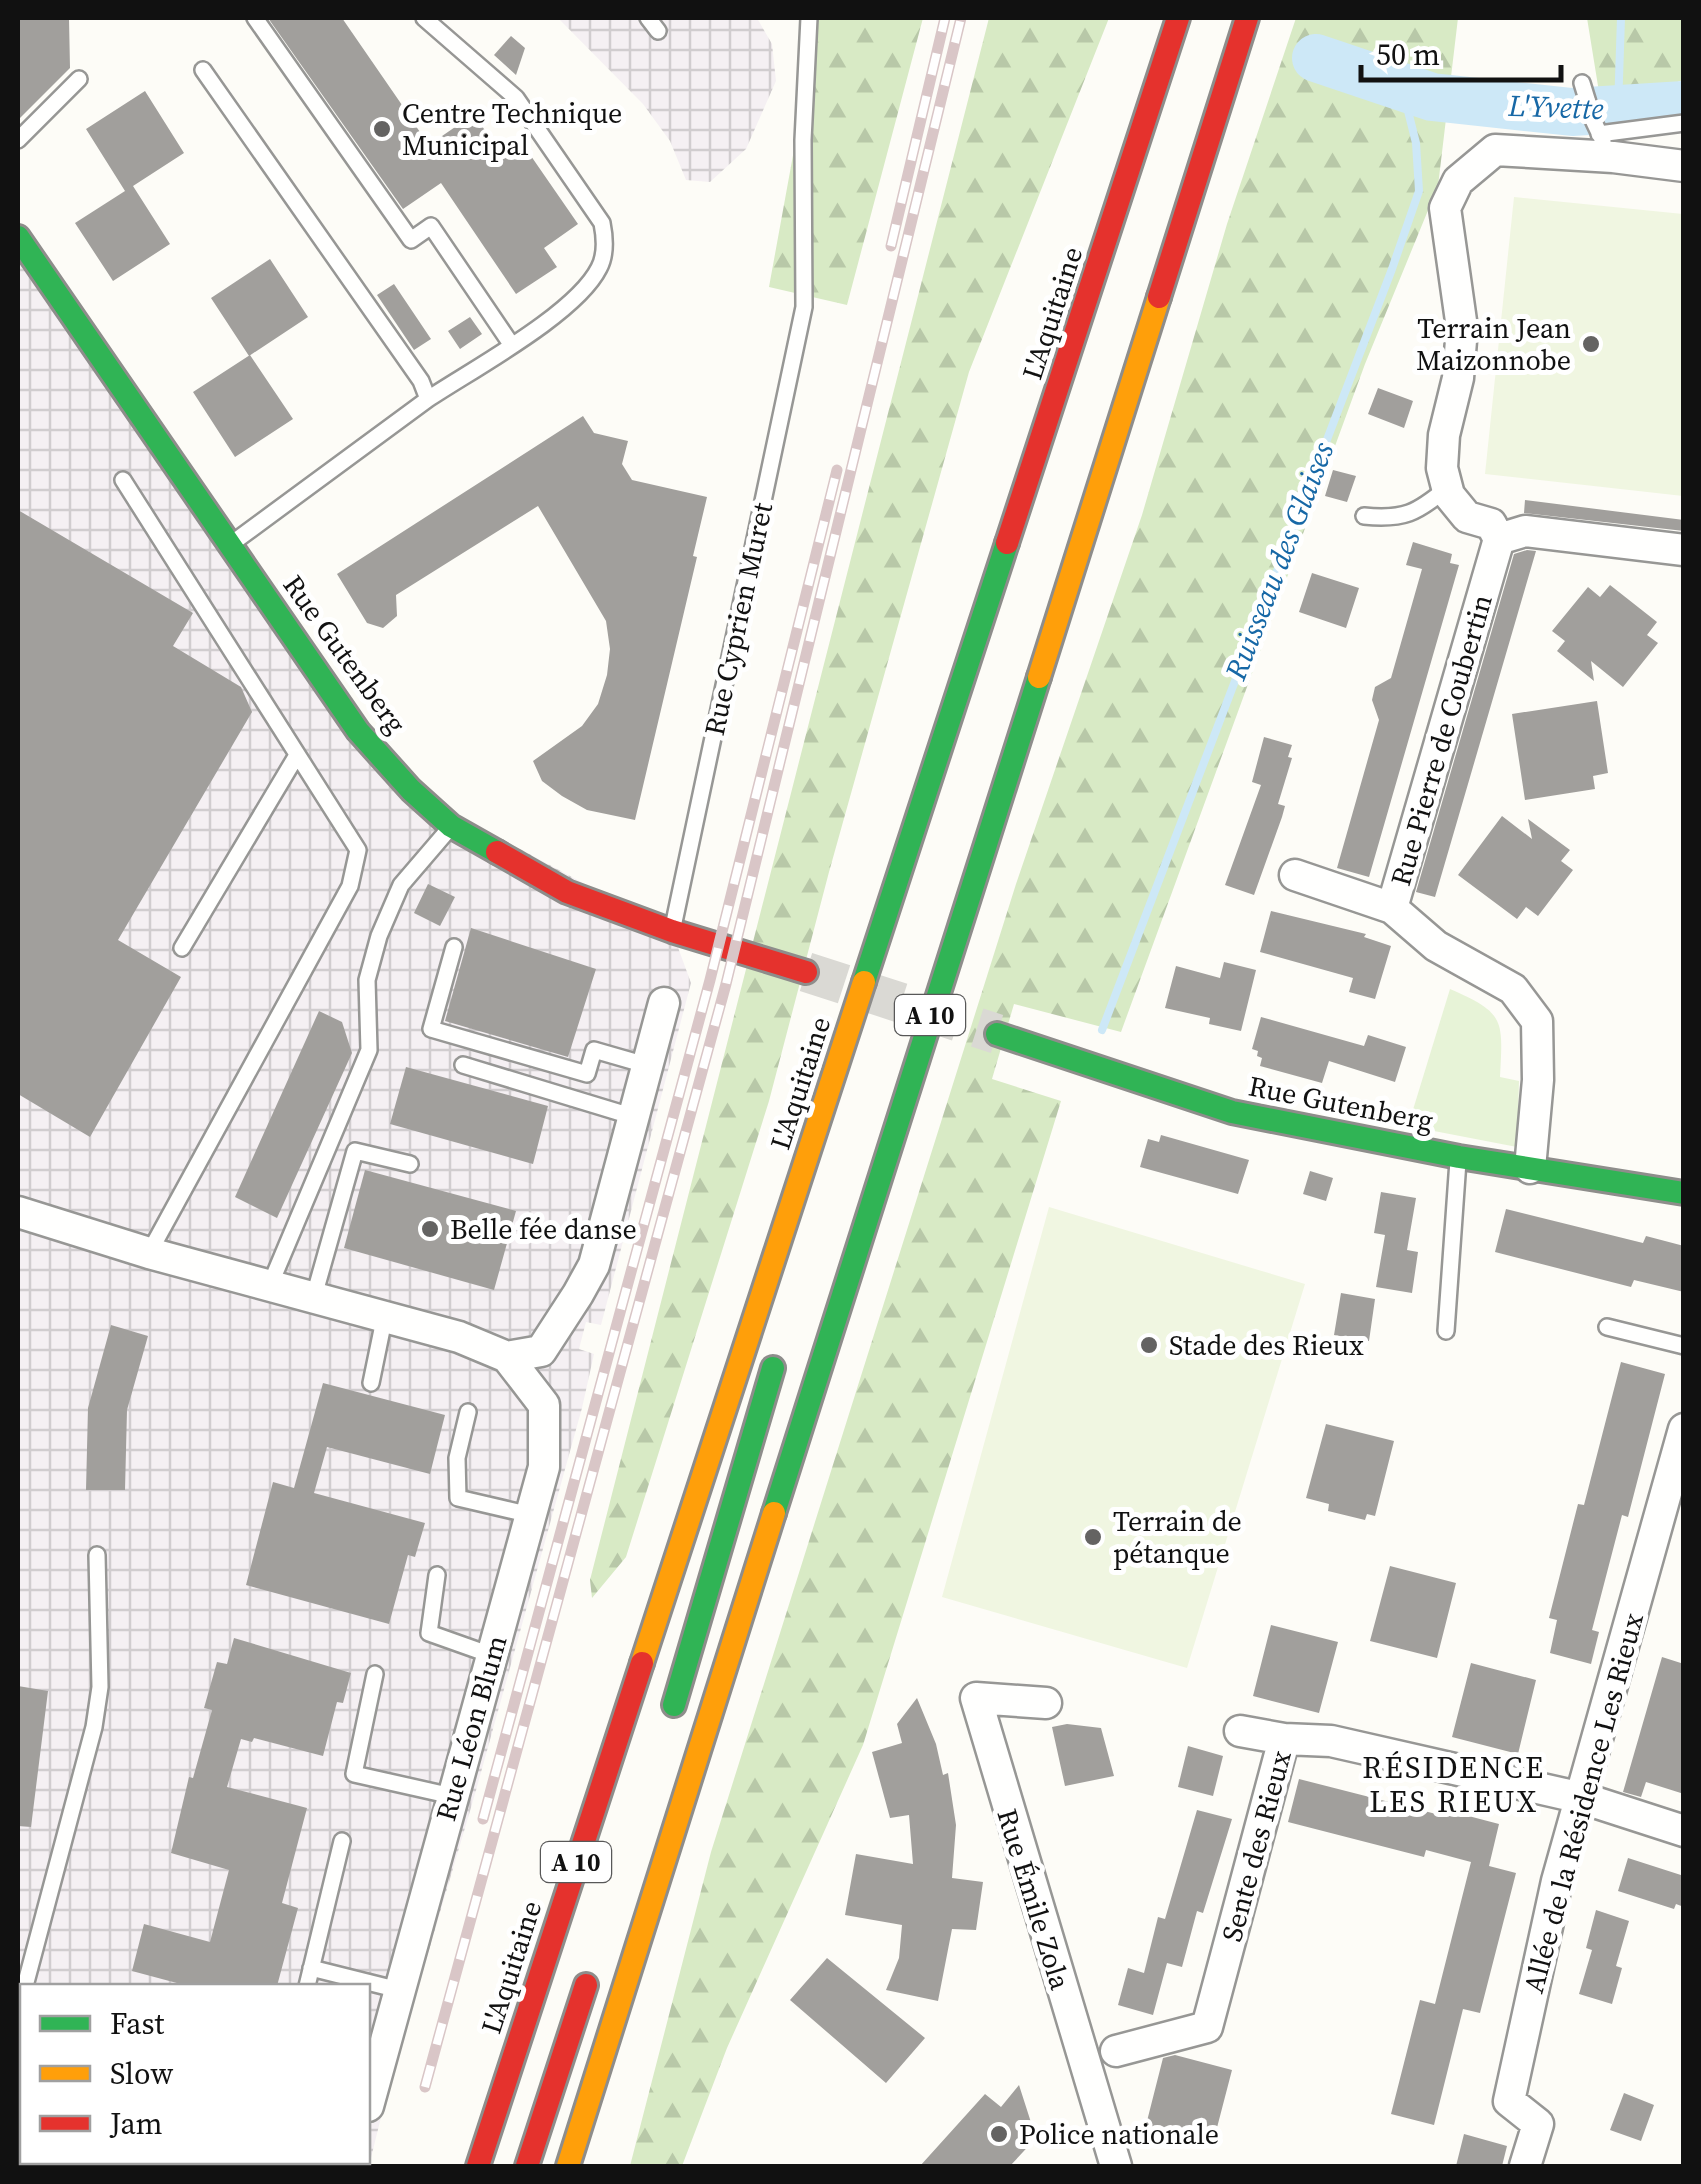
<svg xmlns="http://www.w3.org/2000/svg" width="1701" height="2184" font-family="'Source Serif 4',serif">
  <defs>
    <pattern id="industrial-grid" width="8" height="8" patternUnits="userSpaceOnUse" patternTransform="scale(2.5)"><rect width="8" height="8" fill="#f5f0f3"/><path d="M0 4h8M4 0v8" fill="none" stroke="#d1cdcf"/></pattern>
    <pattern id="forest-firs" width="22" height="20" patternUnits="userSpaceOnUse" patternTransform="scale(2.5)"><rect width="22" height="20" fill="#d8eac5"/><path d="M5 1l3.5 6h-7zM16 11l3.5 6h-7z" fill="#b8c8a8"/></pattern>
  </defs>
  <rect width="100%" height="100%" fill="#fdfcf7"/>
  <!-- industrial -->
  <path fill="url(#industrial-grid)" fill-rule="evenodd" d="M558,18h199l15,26 4,37 -30,68 -36,33 -24,-2 -16,-39 -27,-37z
    M18,237l393,553 261,141 19,52 -90,342 -15,-3 -7,27 15,5 -12,54 -107,386 -87,295 -19,77h-351zM22,1986h346v176h-346z"/>
  <!-- grass -->
  <path fill="#e7f3d7" d="M1450,989c55,24 53,30 50,88l19,4 -2,66 -109,-21z"/>
  <!-- forest -->
  <path fill="url(#forest-firs)" d="M818,18h105l-76,287 -78,-18z
    M989,18h120l-140,354 -140,500 -60,229 -143,456 -34,41 -2,-18z
    M1296,18h162l-20,168 -73,178 -244,668 -107,-28 -22,75 69,22 -198,644 -136,303 -45,118h-52l81,-314 305,-968 126,-369 85,-291z
    M1587,18h96v62l-20,7 -64,5z"/>
  <!-- pitch -->
  <path fill="#f0f6e1" d="M1514,197l169,17v282l-198,-22z
    M1049,1207l256,77 -118,384 -245,-71z"/>
  <g fill="none" stroke-linecap="round" stroke-linejoin="round">
    <!-- stream -->
    <path stroke="#cde8f7" stroke-width="8" d="M1618,109l3,-91
      M1102,1030l290,-761 27,-78 -3,-48 -14,-56"/>
    <!-- river -->
    <path stroke="#cde8f7" stroke-width="48" d="M1316,58l116,39 140,15 112,-7"/>
  </g>
  <!-- building -->
  <path fill="#a19f9c" d="M18,18h51l1,50 -52,52z
    M268,18h74l60,87 -3,4 14,13 16,23 45,-31 28,42 20,-13 56,81 -34,24 13,19 -41,27 -75,-111 -38,26z
    M511,36l14,12 -9,27 -22,-20z
    M145,91l39,62 -51,33 37,58 -57,37 -38,-58 50,-32 -39,-62z
    M270,259l38,58 -59,39 -38,-58z
    M394,284l37,55 -17,11 -37,-55z
    M470,317l12,17 -22,15 -12,-18z
    M250,355l43,64 -58,38 -42,-65z
    M1378,388l35,13 -9,27 -36,-14z
    M583,416l11,17 34,8 -6,23 10,16 75,17 -14,59 4,1 -62,263 -48,-10 -25,-14 -20,-15 -9,-20 49,-35 16,-22 9,-29 3,-26 -4,-28 -68,-115 -142,89 1,21 -14,12 -16,-5 -30,-49z
    M1333,470l23,6 -9,26 -22,-6z
    M1525,500l159,20v11l-160,-18z
    M18,510l175,103 -20,33 68,41 11,25 -134,228 63,37 -91,160 -72,-43z
    M1413,542l39,12 -2,9 9,2 -90,312 -32,-9 42,-148 -7,-20 3,-13 16,-9 31,-109 -16,-4z
    M1527,550l9,1 -101,346 -19,-5 98,-338z
    M1312,573l47,15 -13,40 -47,-16z
    M1610,585l47,37 -10,13 11,8 -35,44 -32,-26 3,20 -37,-30 8,-10 -13,-10 36,-44 12,10z
    M1597,701l11,72 -15,3 2,13 -70,11 -13,-86z
    M1264,737l28,8 -4,12 4,1 -14,46 7,2 -3,11 -28,78 -29,-10 36,-100 -9,-3z
    M1502,816l30,23 -4,-20 42,31 -9,11 12,9 -35,46 -12,-9 -9,12 -59,-44z
    M428,884l27,13 -15,29 -26,-13z
    M1271,911l95,23 -2,3 27,9 -16,53 -26,-7 4,-14 -93,-26z
    M471,928l125,41 -28,88 -123,-36z
    M1224,962l32,8 -15,61 -32,-7 1,-6 -45,-10 11,-42 44,12z
    M319,1011l23,11 10,31 -75,165 -42,-21z
    M1261,1017l103,29 4,-11 38,12 -11,35 -66,-21 -7,22 -62,-17 2,-8 -5,-2 1,-5 -6,-2z
    M406,1067l142,39 -15,58 -143,-40z
    M1161,1135l88,25 -11,34 -98,-27 8,-28 11,3z
    M365,1170l151,41 -22,79 -150,-42z
    M1310,1171l23,7 -7,23 -23,-7z
    M1381,1192l35,6 -9,52 11,2 -6,41 -36,-6 9,-52 -11,-2z
    M1506,1209l137,34 3,-7 38,10v46l-50,-12 -3,7 -136,-35z
    M1341,1293l34,6 -6,42 -35,-6z
    M111,1325l37,11 -21,74 -2,80h-39l2,-82z
    M1621,1362l44,12 -37,143 -6,-2 -30,115 7,2 -8,32 -41,-11 7,-33 -8,-2 29,-114 6,1z
    M323,1383l122,32 -15,59 -103,-27 -13,46 111,30 -10,34 -7,-2 -19,69 -143,-39 27,-103 21,6z
    M1326,1424l68,17 -19,75 -8,-2 -2,6 -37,-9 1,-7 -23,-6z
    M1390,1566l66,17 -19,75 -67,-17z
    M1271,1625l67,17 -19,71 -66,-17z
    M234,1638l117,35 -8,30 -6,-1 -14,54 -69,-18 -2,4 -11,-3 -14,48 80,21 -25,95 16,5 -21,78h-89l-56,-15 12,-47 66,18 19,-72 -58,-17 18,-76 4,1 19,-68 -8,-2 13,-46 10,2z
    M1662,1657l22,7v130l-38,-12 -5,15 -18,-5z
    M1471,1663l65,17 -18,74 -66,-17z
    M18,1686l30,5 -17,136 -13,-1z
    M917,1698l19,46 7,31 5,-2 8,52 -4,53 31,4 -7,48 -24,-1 -14,72 -52,-11 13,-32 3,-33 -57,-10 11,-61 57,10 -4,-49 -19,3 -18,-66 30,-9 -5,-19z
    M1067,1724l34,4 13,48 -49,10 -13,-59z
    M1188,1746l35,10 -10,40 -35,-9z
    M1299,1779l137,35 2,-6 61,16 -10,42 27,7 -36,140 -17,-4 -29,116 -43,-11 29,-114 15,4 36,-142 -45,-12 -2,7 -136,-35z
    M1197,1810l35,9 -29,94 -6,-2 -15,56 -15,-4 -14,52 -35,-10 10,-37 16,5 14,-56 7,2z
    M1628,1858l56,18v31l-8,-3 -2,5 -56,-18z
    M1596,1910l33,11 -13,45 6,2 -10,36 -33,-10 13,-44 -6,-2z
    M827,1958l98,80 -39,45 -96,-83z
    M1175,2055l57,15 -19,73 -67,-18 17,-67z
    M1019,2085l17,53 -26,28h-90l65,-72 16,13z
    M1624,2093l30,12 -13,36 -31,-11z
    M1464,2134l43,12 -5,20h-46z"/>
  <g fill="none" stroke-linecap="round" stroke-linejoin="round">
    <!-- secondary-tunnel -->
    <path stroke="#dad9d4" stroke-width="40" stroke-dasharray="40 20" stroke-linecap="butt" d="M806,972l191,62"/>
    <defs>
      <path id="lane" d="M255,18l156,222 20,-14 80,118
        M424,18l92,80 86,125c3,15 4,32 -3,45 -23,46 -126,101 -171,131
        M648,18l10,13
        M203,70l218,311 7,18 -197,145
        M1582,83l12,39 9,19
        M1599,134l85,-11
        M18,140l61,-61
        M123,480l235,370 -8,36 -201,367
        M1364,516c40,4 53,-3 83,-28
        M673,927l131,-620 -1,-167 6,-122
        M454,947l-23,82 156,45 7,-24 52,15
        M182,948l115,-193
        M463,1065l168,51
        M270,1285l99,-235 -2,-70 12,-44 22,-51 48,-56
        M314,1296l41,-145 55,13
        M1607,1327l77,19
        M1446,1331l12,-170
        M371,1383l14,-68
        M468,1412l-11,46 1,40 73,17
        M437,1575l-8,58 62,22
        M375,1674l-21,100 98,22
        M311,1968l88,22
        M25,1986l69,-259 6,-40 -3,-132
        M307,1986l35,-145
        M18,2014l4,-18
        M212,2162l9,4"/>
      <path id="street" d="M1499,539l-8,-15 -24,-7 -18,-22 -7,-27 2,-33 14,-57 4,-50 -17,-120 13,-27 37,-31 118,7 71,9
        M1295,875l97,33
        M1530,1168l8,-88 -1,-59 -24,-32 -77,-43 -44,-38 107,-369 26,-8 159,19
        M18,1212l131,41 310,84 48,20 37,48v62l-176,639
        M507,1357l34,-6 37,-57 16,-29 70,-262
        M1046,1703l-70,-5 140,468
        M1240,1731l44,8 47,2 251,57 102,33
        M1116,2051l91,-24 77,-288
        M18,2057l4,1
        M336,2166l2,-4
        M1525,2166l13,-42 -29,-23 48,-220 127,-452"/>
      <path id="fast" d="M18,237l340,494 53,59 40,36 46,26
        M864,982l143,-439
        M997,1034l235,78 227,45 225,36
        M774,1513l265,-836
        M674,1705l99,-337"/>
      <path id="slow" d="M1039,677l120,-380
        M642,1663l222,-681
        M568,2166l206,-653"/>
      <path id="jam" d="M1159,297l88,-279
        M1007,543l171,-525
        M497,852l70,40 105,39 134,41
        M478,2166l164,-503
        M527,2166l59,-181"/>
    </defs>
    <!-- lane casing -->
    <use href="#lane" stroke="#979795" stroke-width="20"/>
    <!-- street casing -->
    <use href="#street" stroke="#979795" stroke-width="35"/>
    <!-- fast casing -->
    <use href="#fast" stroke="#8e8d8b" stroke-width="28"/>
    <!-- slow casing -->
    <use href="#slow" stroke="#8e8d8b" stroke-width="28"/>
    <!-- jam casing -->
    <use href="#jam" stroke="#8e8d8b" stroke-width="28"/>
    <!-- lane -->
    <use href="#lane" stroke="#fffffe" stroke-width="15"/>
    <!-- street -->
    <use href="#street" stroke="#fffffe" stroke-width="30"/>
    <!-- fast -->
    <use href="#fast" stroke="#30b455" stroke-width="22"/>
    <!-- slow -->
    <use href="#slow" stroke="#ff9f0a" stroke-width="22"/>
    <!-- jam -->
    <use href="#jam" stroke="#e5322d" stroke-width="22"/>
    <defs>
      <path id="rail" d="M891,246l54,-228
        M483,1819l227,-839 127,-510
        M425,2087l301,-1103 235,-966"/>
    </defs>
    <!-- rail casing -->
    <use href="#rail" stroke="#d9c6c7" stroke-width="11"/>
    <!-- rail -->
    <use href="#rail" stroke="#fff" stroke-width="8" stroke-dasharray="22" stroke-linecap="butt"/>
  </g>
  <!-- markers -->
  <g fill="#646362" stroke="#fff" stroke-width="4">
    <circle cx="382" cy="129" r="10"/>
    <circle cx="1591" cy="344" r="10"/>
    <circle cx="430" cy="1229" r="10"/>
    <circle cx="1149" cy="1345" r="10"/>
    <circle cx="1093" cy="1537" r="10"/>
    <circle cx="999" cy="2134" r="10"/>
  </g>
  <g text-anchor="middle" dominant-baseline="central" stroke-width="10" stroke-linejoin="round" paint-order="stroke">
    <!-- shield labels -->
    <g fill="#fff" stroke="#585858" stroke-width="2.5">
      <rect x="895" y="995" width="70" height="40" rx="8"/>
      <rect x="541" y="1842" width="70" height="40" rx="8"/>
    </g>
    <g font-size="25" font-weight="bold" fill="#111">
      <text x="930" y="1015">A 10</text>
      <text x="576" y="1862">A 10</text>
    </g>
    <!-- poi labels -->
    <g font-size="28" fill="#111" stroke="#fff" text-anchor="start">
      <text x="402" y="113">Centre Technique<tspan x="402" dy="32">Municipal</tspan></text>
      <text x="1571" y="328" text-anchor="end">Terrain Jean<tspan x="1571" dy="32">Maizonnobe</tspan></text>
      <text x="450" y="1229">Belle fée danse</text>
      <text x="1169" y="1345">Stade des Rieux</text>
      <text x="1113" y="1521">Terrain de<tspan x="1113" dy="32">pétanque</tspan></text>
      <text x="1019" y="2134">Police nationale</text>
    </g>
    <!-- street labels -->
    <g font-size="28" fill="#111" stroke="#fff">
      <text transform="translate(1052 313) rotate(-72)">L'Aquitaine</text>
      <text transform="translate(738 619) rotate(-78)">Rue Cyprien Muret</text>
      <text transform="translate(345 654) rotate(54)">Rue Gutenberg</text>
      <text transform="translate(1441 740) rotate(-74)">Rue Pierre de Coubertin</text>
      <text transform="translate(800 1083) rotate(-72)">L'Aquitaine</text>
      <text transform="translate(1341 1103) rotate(11)">Rue Gutenberg</text>
      <text transform="translate(471 1728) rotate(-74)">Rue Léon Blum</text>
      <text transform="translate(1583 1803) rotate(-75)">Allée de la Résidence Les Rieux</text>
      <text transform="translate(1256 1846) rotate(-75)">Sente des Rieux</text>
      <text transform="translate(1034 1899) rotate(73)">Rue Émile Zola</text>
      <text transform="translate(511 1967) rotate(-72)">L'Aquitaine</text>
    </g>
    <!-- water labels -->
    <g font-size="30" font-style="italic" fill="#1768a6" stroke="#fff">
      <text transform="translate(1556 107) rotate(2)">L'Yvette</text>
      <text transform="translate(1279 561) rotate(-69)">Ruisseau des Glaises</text>
    </g>
    <!-- neighbourhood labels -->
    <g font-size="30" letter-spacing="2.5" fill="#111" stroke="#fff">
      <text x="1454" y="1767">RÉSIDENCE<tspan x="1454" dy="34">LES RIEUX</tspan></text>
    </g>
  </g>
  <!-- border -->
  <rect width="1701" height="2184" fill="none" stroke="#111111" stroke-width="40"/>
  <!-- legend -->
  <rect x="20" y="1984" width="350" height="180" fill="#ffffff" stroke="#a0a0a0" stroke-width="2.5"/>
  <rect x="40" y="2016" width="50" height="15" fill="#30b455" stroke="#a0a0a0" stroke-width="2.5"/>
  <text x="110" y="2034" font-size="30" fill="#111111">Fast</text>
  <rect x="40" y="2066" width="50" height="15" fill="#ff9f0a" stroke="#a0a0a0" stroke-width="2.5"/>
  <text x="110" y="2084" font-size="30" fill="#111111">Slow</text>
  <rect x="40" y="2116" width="50" height="15" fill="#e5322d" stroke="#a0a0a0" stroke-width="2.5"/>
  <text x="110" y="2134" font-size="30" fill="#111111">Jam</text>
  <!-- scale -->
  <path d="M1361 65v15h200v-15" fill="none" stroke="#111111" stroke-width="5"/>
  <text x="1376" y="65" font-size="30" fill="#111111" stroke="#ffffff" stroke-width="8" paint-order="stroke">50 m</text>
</svg>
